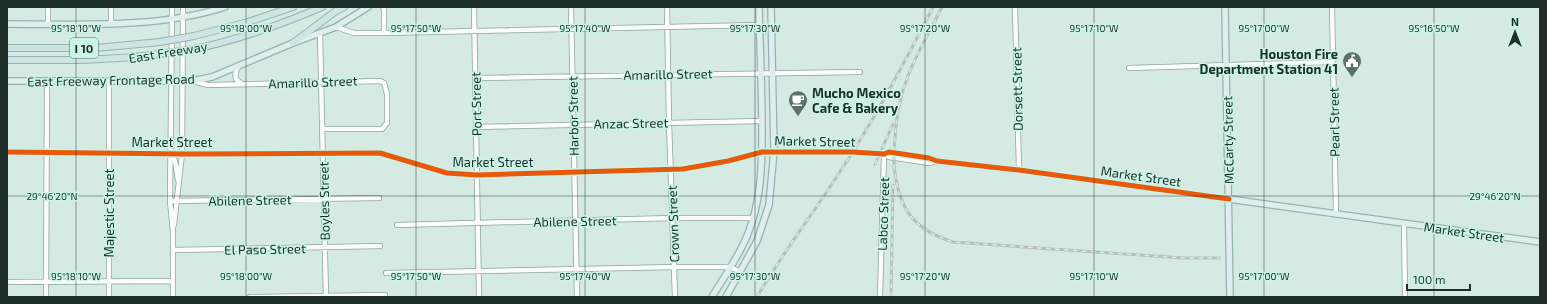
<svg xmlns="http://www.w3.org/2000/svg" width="1547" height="304" font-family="'Exo 2',sans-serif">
  <rect width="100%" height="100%" fill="#d4eae2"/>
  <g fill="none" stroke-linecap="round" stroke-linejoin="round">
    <defs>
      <path id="minor" d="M111,7v17
        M172,7l-2,194 3,31v65
        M383,7l1,2v24
        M474,7l5,290
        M571,7l6,290
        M667,7l2,115 6,175
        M1015,7l4,163
        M1332,7l4,206
        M48,24v-17
        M336,27l18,6h30l375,-8
        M320,33l6,264
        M239,66c-4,4 -4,8 -3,13l6,5
        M1129,68l204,-6
        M476,78l384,-6
        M192,81l16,4 172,-4 4,2 3,11v29l-5,6h-59
        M476,127l286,-6
        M7,152l179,2 194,-1 67,20 30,2 206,-6 45,-8 34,-9h91l31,2 5,-2 40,6 8,3 82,9 210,29
        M884,154l5,3 40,6 8,-2
        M172,155l3,6 3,19
        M170,201l209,-3
        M1404,223l1,74
        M174,225l8,-71 1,-147
        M397,225l275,-7h81
        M173,250l207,-4
        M386,273l289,-6h55l11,5
        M7,282l166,-1
        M46,297l1,-216
        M109,297v-216
        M250,297l135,-2v2
        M880,297l4,-143"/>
      <path id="major" d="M1225,7l5,290
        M7,24c72,0 149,5 218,-17
        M7,81h185l20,-4 81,-34 43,-16 32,-20
        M1229,199l311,43
        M712,297c12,-20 26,-39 35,-61 14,-34 15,-68 15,-104 0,-42 -2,-83 -3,-125
        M726,297l31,-56 12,-36 5,-54 -3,-144"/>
      <path id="highway" d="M194,36l54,-14 45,-15
        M293,43l43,-32 8,-4
        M7,48h89l64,-6
        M194,49c44,-9 86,-24 128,-42
        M7,60c51,0 102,1 152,-6"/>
    </defs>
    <!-- minor casing -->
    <use href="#minor" stroke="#91a29c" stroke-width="6"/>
    <!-- major casing -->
    <use href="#major" stroke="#95b4b0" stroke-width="8"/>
    <!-- highway casing -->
    <use href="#highway" stroke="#95b4b0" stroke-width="8"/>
    <!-- minor -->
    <use href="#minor" stroke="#f9fcfb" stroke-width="4.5"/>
    <!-- major -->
    <use href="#major" stroke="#dfeded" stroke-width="5.5"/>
    <!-- highway -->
    <use href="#highway" stroke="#cfe4e4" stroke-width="6"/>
    <defs>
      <path id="rail" d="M875,164l18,-40
        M894,165c4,41 17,64 59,77l230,16h36
        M894,169c0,-32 2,-63 14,-93 9,-24 23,-46 34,-69
        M757,297c29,-50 65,-95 95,-144 30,-47 56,-97 81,-146
        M891,297l2,-112"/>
    </defs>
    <!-- rail casing -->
    <use href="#rail" stroke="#b9bebc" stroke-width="3"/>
    <!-- rail -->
    <use href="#rail" stroke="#caf4e6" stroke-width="1.5" stroke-dasharray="4.5" stroke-linecap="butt"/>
    <defs>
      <path id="highway-bridge" d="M160,42l34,-6
        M159,54l35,-5"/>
    </defs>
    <!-- highway-bridge casing -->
    <use href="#highway-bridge" stroke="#95b4b0" stroke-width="8" stroke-linecap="butt"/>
    <!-- highway-bridge -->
    <use href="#highway-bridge" stroke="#cfe4e4" stroke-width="6"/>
    <defs>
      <path id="cycleway" d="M7,152l179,2 194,-1 67,20 30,2 206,-6 45,-8 34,-9h91l31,2 5,-2 40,6 8,3 82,9 210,29"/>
    </defs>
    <!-- cycleway casing -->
    <use href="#cycleway" stroke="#caf4e6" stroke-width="8"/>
    <!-- cycleway -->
    <use href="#cycleway" stroke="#e8590c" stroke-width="5"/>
  </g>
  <!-- ticks -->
  <path fill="none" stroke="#1e2e29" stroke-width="1" stroke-opacity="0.45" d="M76,7v290M246,7v290M416,7v290M585,7v290M755,7v290M925,7v290M1094,7v290M1264,7v290M1434,7v290M7,196h1533"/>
  <!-- icons -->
  <defs>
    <symbol id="civic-pin" viewBox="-11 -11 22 30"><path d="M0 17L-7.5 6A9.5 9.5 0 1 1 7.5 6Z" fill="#5e706a" stroke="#caf4e6"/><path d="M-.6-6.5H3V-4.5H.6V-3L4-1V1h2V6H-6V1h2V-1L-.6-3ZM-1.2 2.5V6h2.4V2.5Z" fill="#fff"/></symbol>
    <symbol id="cafe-pin" viewBox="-11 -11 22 30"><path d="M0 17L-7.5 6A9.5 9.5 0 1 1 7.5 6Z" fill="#5e706a" stroke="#caf4e6"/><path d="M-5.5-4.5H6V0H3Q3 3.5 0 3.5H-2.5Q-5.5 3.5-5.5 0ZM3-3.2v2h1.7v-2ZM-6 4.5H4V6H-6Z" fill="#fff"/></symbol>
  </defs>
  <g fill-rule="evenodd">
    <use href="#civic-pin" x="1341" y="50" width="22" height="30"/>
    <use href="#cafe-pin" x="787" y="89" width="22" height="30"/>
  </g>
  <g text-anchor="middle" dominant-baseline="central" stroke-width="3" stroke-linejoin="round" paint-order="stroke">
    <!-- shield labels -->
    <rect fill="#caf4e6" stroke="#526962" stroke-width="1" x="70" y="38" width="28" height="20" rx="3"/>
    <g font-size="12" font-weight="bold" fill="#1e2e29">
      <text x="84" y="48">I 10</text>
    </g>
    <!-- street labels -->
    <g font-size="13" fill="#1e2e29" stroke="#caf4e6">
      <text transform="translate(168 52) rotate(-9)">East Freeway</text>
      <text transform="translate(668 74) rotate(-1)">Amarillo Street</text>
      <text transform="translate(111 80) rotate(-1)">East Freeway Frontage Road</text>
      <text transform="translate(313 82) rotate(-2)">Amarillo Street</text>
      <text transform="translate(1017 89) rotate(-91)">Dorsett Street</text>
      <text transform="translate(476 104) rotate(-91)">Port Street</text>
      <text transform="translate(573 116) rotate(-91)">Harbor Street</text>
      <text transform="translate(1334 122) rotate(-91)">Pearl Street</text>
      <text transform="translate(631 123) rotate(-1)">Anzac Street</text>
      <text transform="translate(1228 140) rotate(-91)">McCarty Street</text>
      <text transform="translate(815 141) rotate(1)">Market Street</text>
      <text x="172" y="142">Market Street</text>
      <text x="493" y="162">Market Street</text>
      <text transform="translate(1141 176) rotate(8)">Market Street</text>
      <text transform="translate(250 200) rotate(-1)">Abilene Street</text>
      <text transform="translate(324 201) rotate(-91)">Boyles Street</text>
      <text transform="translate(109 213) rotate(-90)">Majestic Street</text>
      <text transform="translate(883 214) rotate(-88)">Labco Street</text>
      <text transform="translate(575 221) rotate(-1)">Abilene Street</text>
      <text transform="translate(673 224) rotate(-92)">Crown Street</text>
      <text transform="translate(1464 232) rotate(8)">Market Street</text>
      <text transform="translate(265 249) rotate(-1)">El Paso Street</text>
    </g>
    <!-- poi labels -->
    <g font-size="13" font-weight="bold" fill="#1e2e29" stroke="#caf4e6" text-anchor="end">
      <text x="1338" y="54">Houston Fire<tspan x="1338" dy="15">Department Station 41</tspan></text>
      <text x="812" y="93" text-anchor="start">Mucho Mexico<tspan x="812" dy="15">Cafe &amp; Bakery</tspan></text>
    </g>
  </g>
  <g font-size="10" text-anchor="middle" fill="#1e2e29" stroke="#caf4e6" stroke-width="3" stroke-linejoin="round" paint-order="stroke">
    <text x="76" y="32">95°18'10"W</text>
    <text x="246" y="32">95°18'00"W</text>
    <text x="416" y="32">95°17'50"W</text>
    <text x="585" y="32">95°17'40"W</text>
    <text x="755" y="32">95°17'30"W</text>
    <text x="925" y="32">95°17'20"W</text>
    <text x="1094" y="32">95°17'10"W</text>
    <text x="1264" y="32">95°17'00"W</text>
    <text x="1434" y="32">95°16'50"W</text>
    <text x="52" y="200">29°46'20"N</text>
    <text x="1495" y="200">29°46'20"N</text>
    <text x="76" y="280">95°18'10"W</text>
    <text x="246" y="280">95°18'00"W</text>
    <text x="416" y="280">95°17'50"W</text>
    <text x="585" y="280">95°17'40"W</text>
    <text x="755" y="280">95°17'30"W</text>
    <text x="925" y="280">95°17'20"W</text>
    <text x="1094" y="280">95°17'10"W</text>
    <text x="1264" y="280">95°17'00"W</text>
  </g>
  <!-- border -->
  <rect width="1547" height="304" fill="none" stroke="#1e2e29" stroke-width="16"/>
  <!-- north arrow -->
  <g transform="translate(1515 32)" stroke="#caf4e6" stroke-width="3" paint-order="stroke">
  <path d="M0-3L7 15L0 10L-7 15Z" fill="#1e2e29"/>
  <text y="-6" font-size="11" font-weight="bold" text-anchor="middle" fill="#1e2e29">N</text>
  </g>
  <!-- scale -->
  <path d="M1407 284v6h63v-6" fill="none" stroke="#1e2e29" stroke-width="2"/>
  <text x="1413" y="284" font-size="12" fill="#1e2e29" stroke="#caf4e6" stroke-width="3" paint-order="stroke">100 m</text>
</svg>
